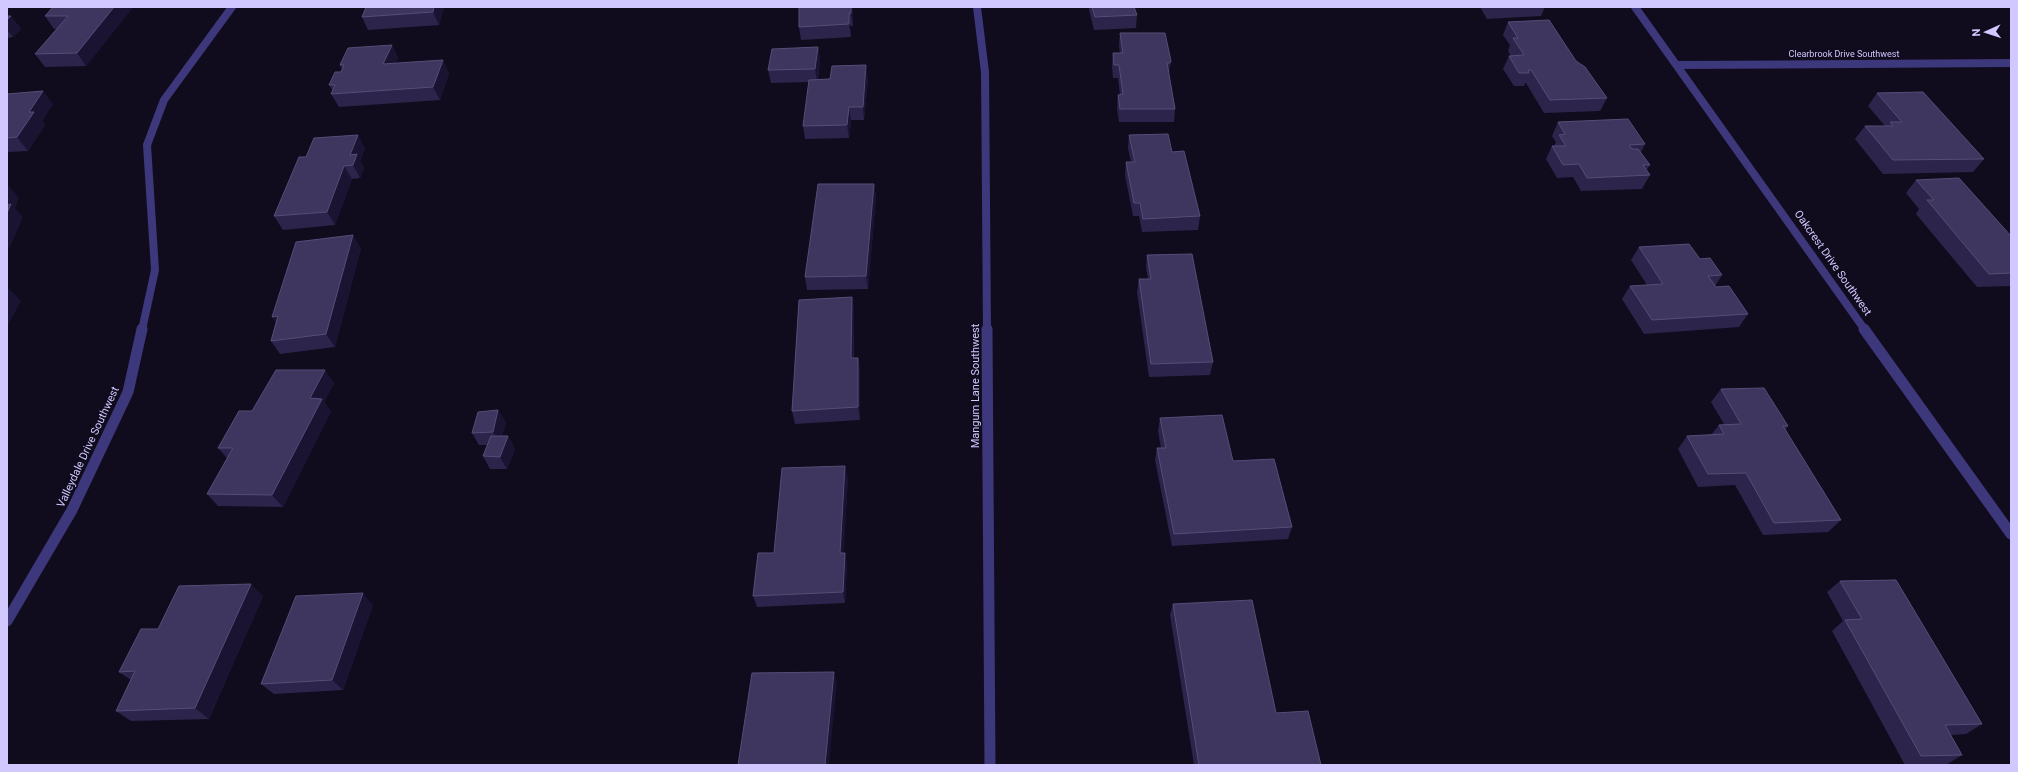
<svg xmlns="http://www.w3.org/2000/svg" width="2018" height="772" font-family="Roboto,sans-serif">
  <rect width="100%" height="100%" fill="#100c1d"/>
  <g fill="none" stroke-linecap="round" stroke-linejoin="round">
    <!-- minor-far1 -->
    <path stroke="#3d377c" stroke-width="8" d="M977,7l8,65 2,258
      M1635,7l230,323
      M1677,65l334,-2
      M142,330l13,-60 -8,-125 17,-45 68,-93"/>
    <!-- minor -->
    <path stroke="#3d377c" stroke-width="11" d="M987,329l3,436
      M1864,329l147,205
      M7,621l65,-111 56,-118 14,-63"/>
  </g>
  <!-- wall -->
  <path fill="#2d244c" d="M53,7h80l-47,59 -41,1 -10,-13 22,-25h-3l-9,-13z
    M444,7l-5,18 -71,5 -6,-13z
    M853,7v19h-3l1,11 -50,3 -2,-13z
    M1089,7h45l3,8 -1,13 -42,2 -5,-20z
    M1480,7h65l-4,9 -54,3z
    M7,16h4l10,13 -8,8 -6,1z
    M1508,22l68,39 31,37 -7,13 -56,2 -18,-30h-1l-1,3h-10l-11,-17 6,-13h2l-3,-5 2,-6 -7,-10z
    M1120,33l51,28 -2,13 6,35 -1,13h-55l-2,-14 1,-13h2l-2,-17h-5l-1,-12 1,-13h7l-1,-7z
    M392,45l6,13 -2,5 53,10 -9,27 -101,7 -8,-13 2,-3 -4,-6 12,-13 1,-3 -2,-4z
    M818,47l2,13 -2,19 50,-1 -4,42h-13l-2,18 -44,1 -2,-13 6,-44 -38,1 -3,-13z
    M1877,93l107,66 -11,13 -90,2 -28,-35 10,-13h20l-17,-20z
    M7,94l46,10 -11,17 3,4 -17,26 -21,1z
    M1558,122l87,22 -4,8 9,13 -4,6 4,4 -8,14 -61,2 -8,-14 -16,1 -11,-19 6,-13h2l2,-4 -4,-6z
    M1129,135l43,17 28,64 -2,14 -56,2 -3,-16h-6l-8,-41 1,-13h5l-3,-14z
    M365,148l-5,13 4,7 -4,10 -8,1 -17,46 -52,5 -9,-14 32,-59z
    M1916,180l95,56v50l-34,1 -61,-73 3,-5 -13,-16z
    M874,184l2,13 -8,92 -61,1 -2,-13z
    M1639,247l61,12 22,16 -7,11 1,1 32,27 -9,13 -95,7 -22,-35 8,-13 17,-1 -16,-25z
    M361,248l-26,99 -55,7 -9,-13 5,-19 -4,-5z
    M1147,255l66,107 -3,13 -61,2 -12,-85 2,-13h9l-2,-11z
    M852,297l2,13v48h4l2,13v49l-65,4 -3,-13z
    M334,383l-10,19 7,9 -48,96 -65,-1 -11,-12 20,-36 -9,-10 34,-37z
    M1721,389l67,37 -3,4 56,90 -13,12 -65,3 -28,-50 -37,2 -20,-38 9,-13 24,-1 8,-10 5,-1 -13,-22z
    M498,410l8,13 -4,13h6l7,13 -8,20h-17l-7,-13 4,-11h-8l-7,-12z
    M1160,418l73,43 59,66 -4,12 -116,7 -17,-86 2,-12h4l-3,-17z
    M848,478l-5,75h2l2,12 -2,38 -88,4 -4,-11 21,-43z
    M1840,581l142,143 -16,10 -15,1 11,20 -16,10h-41l-73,-134 11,-10 -16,-29z
    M263,596l-54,123 -78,2 -15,-10 15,-31 -12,-8 39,-43z
    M1173,604l103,109 44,52h-126l-24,-150z
    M373,605l-30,85 -69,4 -13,-10z"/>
  <!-- shaded-wall -->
  <path fill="#1a1331" d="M114,7h19l-47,59 -9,-13z
    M434,7h10l-5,18 -6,-13z
    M851,7h2v19l-2,-13z
    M849,13l1,13 1,11 -2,-13z
    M11,16l10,13 -8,8 -6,-7v-10z
    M392,45l6,13 -8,19 -7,-13z
    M818,47l2,13 -3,22 -2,-13z
    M443,60l6,13 -9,27 -7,-13z
    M1171,61l-2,13 -1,2 2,-13z
    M866,65l2,13 -4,42 -1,-13z
    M43,91l10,13 -11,17 3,4 -17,26 -11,-14 12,-25z
    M849,107l2,13 -2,18 -2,-13z
    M358,135l7,13 -5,13 4,7 -4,10 -7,-13 -3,-10z
    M344,166l8,13 -17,46 -8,-13z
    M874,184l2,13 -8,92 -2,-13z
    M8,185l11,13 -4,10 8,9 -13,30h-3v-60z
    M353,235l8,13 -26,99 -9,-13z
    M9,288l12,13 -14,26v-36z
    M852,297l2,13 -1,61 -2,-13z
    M278,316l4,14 -10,-13z
    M858,358l2,13v49l-2,-13z
    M325,370l9,13 -10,19 7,9 -48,96 -11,-12 38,-97z
    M498,410l8,13 -6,21 -7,-12z
    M508,436l7,13 -8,20 -7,-12z
    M845,466l3,12 -5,87 -3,-12z
    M845,553l2,12 -2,38 -2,-11z
    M251,584l12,12 -54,123 -14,-11z
    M363,593l10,12 -30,85 -11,-10z
    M834,672l3,11 -8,82h-4z"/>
  <!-- building -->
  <path fill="#3f365f" stroke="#564d78" d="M53,7h61l-37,46 -42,1 33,-38h-23z
    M366,7h68l-1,5 -71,5z
    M799,7h52v6h-2v11l-50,3z
    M1092,7h42l3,8 -42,2z
    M7,16h4l-4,4z
    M1549,20l27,41 9,6 22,31 -57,2 -19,-30h-3l1,3h-10l-10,-17 15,-1 -11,-17h5l-10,-16z
    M1120,33h45l6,28 -1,2h-3l8,46h-55l-2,-14 5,-1 -4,-29h-5l-1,-12h10z
    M392,45l-9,19 60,-4 -10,27 -102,7 4,-9h-6l6,-13h6l3,-7h-4l8,-17z
    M818,47l-3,22 -47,1 4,-21z
    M866,65l-3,42h-14l-2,18 -44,1 6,-46 21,-1 2,-13z
    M43,91l-14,21h5l-17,25 -10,1v-44z
    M1923,92l61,67 -91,1 -28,-34h28l-3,-4h12l-25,-29z
    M1628,119l17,25 -16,1 3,4h6l12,16h-7l7,10 -63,3 -8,-14 -16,1 -11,-19h14l-7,-11 6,-1 -7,-12z
    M1168,134l4,18 12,-1 16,65 -57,3 -3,-16h-6l-8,-41h9l-6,-27z
    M358,135l-8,20 7,-1 -4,11 -9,1 -17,46 -53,4 25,-59h7l8,-19z
    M1959,178l52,58v37l-22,1 -62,-74h7l-18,-20z
    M818,184h56l-8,92 -61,1z
    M11,204l-4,9v-8z
    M353,235l-27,99 -55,7 7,-25 -6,1 24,-75z
    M1689,244l11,15 10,-1 12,17 -14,1 8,11 13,-1 19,28 -96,6 -22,-34 33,-2 -24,-37z
    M1192,254l21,108 -62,2 -12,-85h12l-4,-24z
    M852,297l-1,61h7v49l-66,4 7,-111z
    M276,370h49l-15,28 12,1 -50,96 -65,-1 26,-46h-15l21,-37h13z
    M1764,388l24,38h-5l58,94 -67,3 -28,-50 -38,1 -21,-38 37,-2 -5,-9 22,-1 -20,-35z
    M498,410l-5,22 -21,1 6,-21z
    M1222,415l11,46 41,-2 18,68 -118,7 -17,-86h9l-6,-30z
    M491,436h17l-8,21 -17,-1z
    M845,466l-5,87h5l-2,39 -90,4 5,-43h16l8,-85z
    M1896,580l86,144 -37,1 17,30 -41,1 -76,-136 17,-1 -22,-38z
    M251,584l-56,124 -79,3 19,-40 -16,1 22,-43h17l21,-43z
    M363,593l-31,87 -71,4 35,-88z
    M1252,600l24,113 32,-2 13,54h-122l-26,-161z
    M834,672l-9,93h-87l14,-92z"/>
  <g text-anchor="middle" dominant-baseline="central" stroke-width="3" stroke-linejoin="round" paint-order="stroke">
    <!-- far-street labels -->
    <g font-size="9" fill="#d1c8ff" stroke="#100c1d">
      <text x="1844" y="54">Clearbrook Drive Southwest</text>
    </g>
    <!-- street labels -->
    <g font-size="11" fill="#d1c8ff" stroke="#100c1d">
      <text transform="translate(1833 263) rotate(55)">Oakcrest Drive Southwest</text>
      <text transform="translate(975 386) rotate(-90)">Mangum Lane Southwest</text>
      <text transform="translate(88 447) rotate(-65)">Valleydale Drive Southwest</text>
    </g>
  </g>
  <!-- border -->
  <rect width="2018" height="772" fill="none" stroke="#d1c8ff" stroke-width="16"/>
  <!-- north arrow -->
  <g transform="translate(1986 32) rotate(267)" stroke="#100c1d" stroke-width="3" paint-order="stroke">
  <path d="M0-3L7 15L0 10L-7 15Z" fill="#d1c8ff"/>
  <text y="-6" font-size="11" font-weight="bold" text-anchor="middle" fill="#d1c8ff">N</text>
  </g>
</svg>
